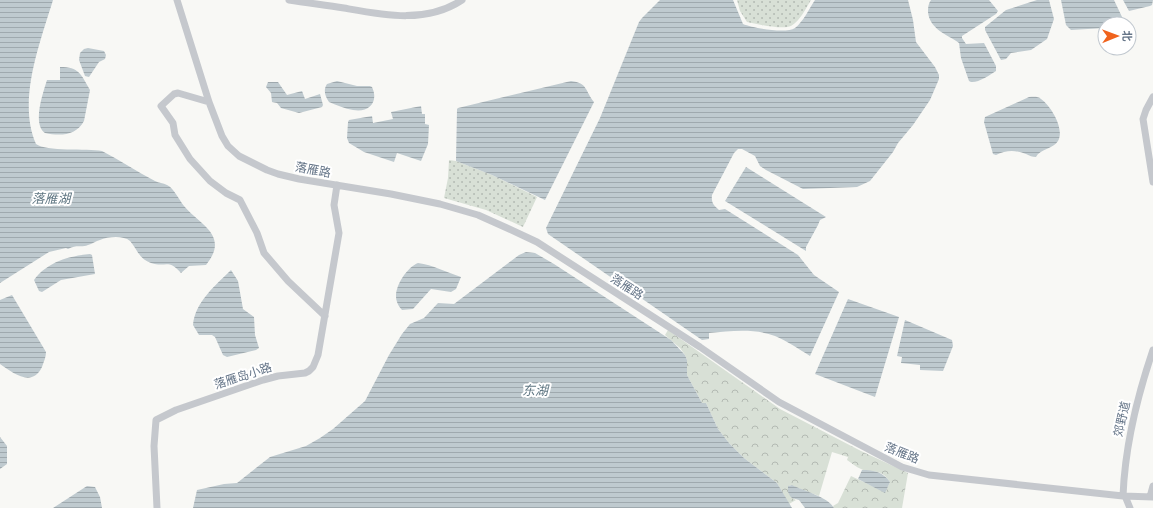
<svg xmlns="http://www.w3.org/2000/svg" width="1153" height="508" font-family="'Nunito Sans','Noto Sans SC',sans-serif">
  <defs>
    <pattern id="forest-crowns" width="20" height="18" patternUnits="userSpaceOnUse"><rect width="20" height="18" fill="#d8e0d6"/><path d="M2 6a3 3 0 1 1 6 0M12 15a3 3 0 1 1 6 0" fill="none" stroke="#b3bab3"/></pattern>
    <pattern id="park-dots" width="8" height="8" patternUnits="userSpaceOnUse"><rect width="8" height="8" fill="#d8e0d6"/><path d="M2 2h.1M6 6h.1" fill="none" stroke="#b3bab3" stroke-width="1.8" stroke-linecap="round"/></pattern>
    <pattern id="water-rules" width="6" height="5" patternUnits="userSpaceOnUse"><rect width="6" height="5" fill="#bfcacf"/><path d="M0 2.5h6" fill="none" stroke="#9fa9ae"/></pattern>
  </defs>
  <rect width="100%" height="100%" fill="#f8f8f5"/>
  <!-- forest -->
  <path fill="url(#forest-crowns)" d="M668,330l112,79 81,42 47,22 -6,35h-68l-1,-2 5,-3 13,-27 34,16 5,-10c-11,-16 -17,-7 -29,-13 -5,-2 -9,-6 -14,-9l1,-3 -16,-5 -13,44 -29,-11 -2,3c0,5 3,10 8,12l-7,4 -12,-21 -33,-25 -15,-15 -11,-14 -12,-26h-4l-15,-28v-15l-2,-5 -5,-7 -15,-13z"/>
  <!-- park -->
  <path fill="url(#park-dots)" d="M737,0h74c-5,8 -11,21 -20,26 -9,4 -34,-2 -44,-4l-7,-11z
    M449,160l7,1 36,14 45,22 -14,30 -37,-17 -42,-12 4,-20z"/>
  <!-- water -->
  <path fill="url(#water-rules)" d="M0,0h53c-13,43 -36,101 -17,144 10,8 51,4 66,7 18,9 35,21 53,30 4,2 8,2 12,4 7,3 12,15 17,21 16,19 46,29 22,59l-17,1 -8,7c-13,-15 -15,-5 -30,-10 -12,-4 -14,-14 -21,-22 -7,-6 -23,-4 -30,-1 -4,1 -8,4 -12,5 -7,3 -11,-1 -20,4l-2,-1 -17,4 -49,31z
    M660,0h73l10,24c10,4 43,10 52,4 8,-6 14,-19 20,-28h93l5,20 3,22 19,25 4,8v4l-9,21 -17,25 -15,18 -5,9 -23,29 -13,6 -54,2 -37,-19 -6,-4 -5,-10 -13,-7h-4l-4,4 -22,42c-1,8 2,11 7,15l6,-1 73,46 16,20 25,17 -29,64c-11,-7 -23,-15 -35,-20 -21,-8 -44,-5 -66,-3v6l-7,1 -154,-106 -2,-6 54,-110 39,-96 3,-4z
    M931,0h58l9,11 -2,3 -34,22v2l4,6 18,-1 12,23v5c-6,4 -18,12 -25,11l-2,-1 -8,-23 -2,-15c-12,-9 -29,-13 -31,-31 0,-4 0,-8 3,-12z
    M1037,0h12l5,19 -7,20 -16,11 -20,3 -5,6 -5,1 -16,-30v-3l21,-17z
    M1061,0h53l9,19v5h-18v4l-34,2 -5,-5z
    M1123,0h30l-1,5 -2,1 -21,5z
    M88,48l16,3 2,4 -1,4 -6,3 -10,15 -4,-1 -6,-16 1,-7 4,-4z
    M60,67c19,0 21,7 30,23l-6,31c-8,15 -24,15 -39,12 -13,-9 -2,-40 2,-53h13z
    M337,81l20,5h13l2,1c7,15 -3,26 -19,23 -8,-1 -16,-5 -24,-8 -4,-6 -6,-12 -2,-18z
    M571,81c17,2 14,10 23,21l-49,98 -53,-25 -36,-14 1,-52 1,-1z
    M268,82h10l9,13 15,-4 3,8 15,-5 3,11 -1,2 -23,6 -18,-5 -4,-5 -5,-1 -1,-9 -5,-6z
    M1029,97c4,0 9,-1 12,2 10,7 24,30 17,42 -5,8 -18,8 -22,16 -4,0 -6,-1 -10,-3 -10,-4 -20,-4 -30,1l-3,-1 -9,-32 1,-5z
    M421,106l1,8h3v10l4,1 -1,19 -7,17 -24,-8 -3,9 -30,-10 -15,-9 -2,-5 1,-16 1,-2 23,-4 1,7 20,-4 -2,-7z
    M746,167l80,50 -6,3 -2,5 -12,22v4l-81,-50z
    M526,252l9,1 19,11 117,76 14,15 2,5v15l15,28h4l12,26 11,14 15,15 33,25 15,25h-599l4,-18 27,-6 13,-1 33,-26 36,-11 14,-8 13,-9 32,-28 24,-46 13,-21 8,-10 14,-6 14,-15 16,1 65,-49z
    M90,254l2,1 3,19 -34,6 -19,12 -3,-1 -5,-11c13,-18 35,-24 56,-26z
    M418,263c15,2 28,9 43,14l-5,12 -5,3 -20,-3 -18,20 -11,1c-2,-2 -4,-5 -5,-8 -5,-13 10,-35 21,-39z
    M231,270l7,11 5,28 11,8 1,18 4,13 -3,2 -29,7 -4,-2 -8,-18 -3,-2h-13l-6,-10c2,-23 22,-39 38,-55z
    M12,295l34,57c0,5 -2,9 -4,15 -10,21 -29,6 -42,-3v-64z
    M848,299l51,18 -24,80 -60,-23z
    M905,320l47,20 1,6 -10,25 -23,-1v-5l-19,-2 1,-6 -5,-1z
    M0,437l7,9v18l-7,5z
    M862,470c12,0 21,2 28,12l-5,11 -27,-14z
    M792,485c12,6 36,12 42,23h-29l-6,-8 -7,-2 -2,-2 -2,-4v-6z
    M87,486l8,1 5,10 2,11h-49z"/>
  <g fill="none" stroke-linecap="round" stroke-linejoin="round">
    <!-- minor -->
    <path stroke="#c5c8cd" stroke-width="7" d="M177,0l32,102 13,34 6,10 11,10 28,14 11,4 21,5 92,15 49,10 38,11 29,13 30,14 163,105 79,55 123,65 27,8 194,21 30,1
      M289,0c18,3 37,5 55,8 39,7 82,16 118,-8
      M1153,97l-7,13 -3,9 10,63
      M209,102l-31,-9 -4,1 -13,12 12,17 2,12 15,24 20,22 16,12 14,7 17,33 7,20 24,28 37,35
      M1123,496c2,-51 14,-99 30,-146
      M1125,496l5,12
      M1150,497l3,-11
      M157,508l-3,-62 2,-26 20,-10 87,-30 15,-4 27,-3 4,-2 4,-4 5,-12 21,-122 -5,-28 3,-20"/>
  </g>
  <g text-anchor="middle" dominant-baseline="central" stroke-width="4" stroke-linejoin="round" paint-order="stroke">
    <!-- street labels -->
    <g font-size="12" fill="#657588" stroke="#fff">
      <text transform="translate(313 170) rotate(11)">落雁路</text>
      <text transform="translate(627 287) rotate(33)">落雁路</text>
      <text transform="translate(243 376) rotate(-18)">落雁岛小路</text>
      <text transform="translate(1122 419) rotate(-77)">郊野道</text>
      <text transform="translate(902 453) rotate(22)">落雁路</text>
    </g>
    <!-- water labels -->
    <g font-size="13" font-style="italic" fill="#607783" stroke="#fff">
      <text x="51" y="199">落雁湖</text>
      <text x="535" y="391">东湖</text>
    </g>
  </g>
  <!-- north arrow -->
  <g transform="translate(1117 36) rotate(89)"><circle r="19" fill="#ffffff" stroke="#c1c8cf"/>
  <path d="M0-3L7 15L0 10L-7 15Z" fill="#f0631d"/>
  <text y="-6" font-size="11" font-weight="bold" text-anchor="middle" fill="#657588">北</text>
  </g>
</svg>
